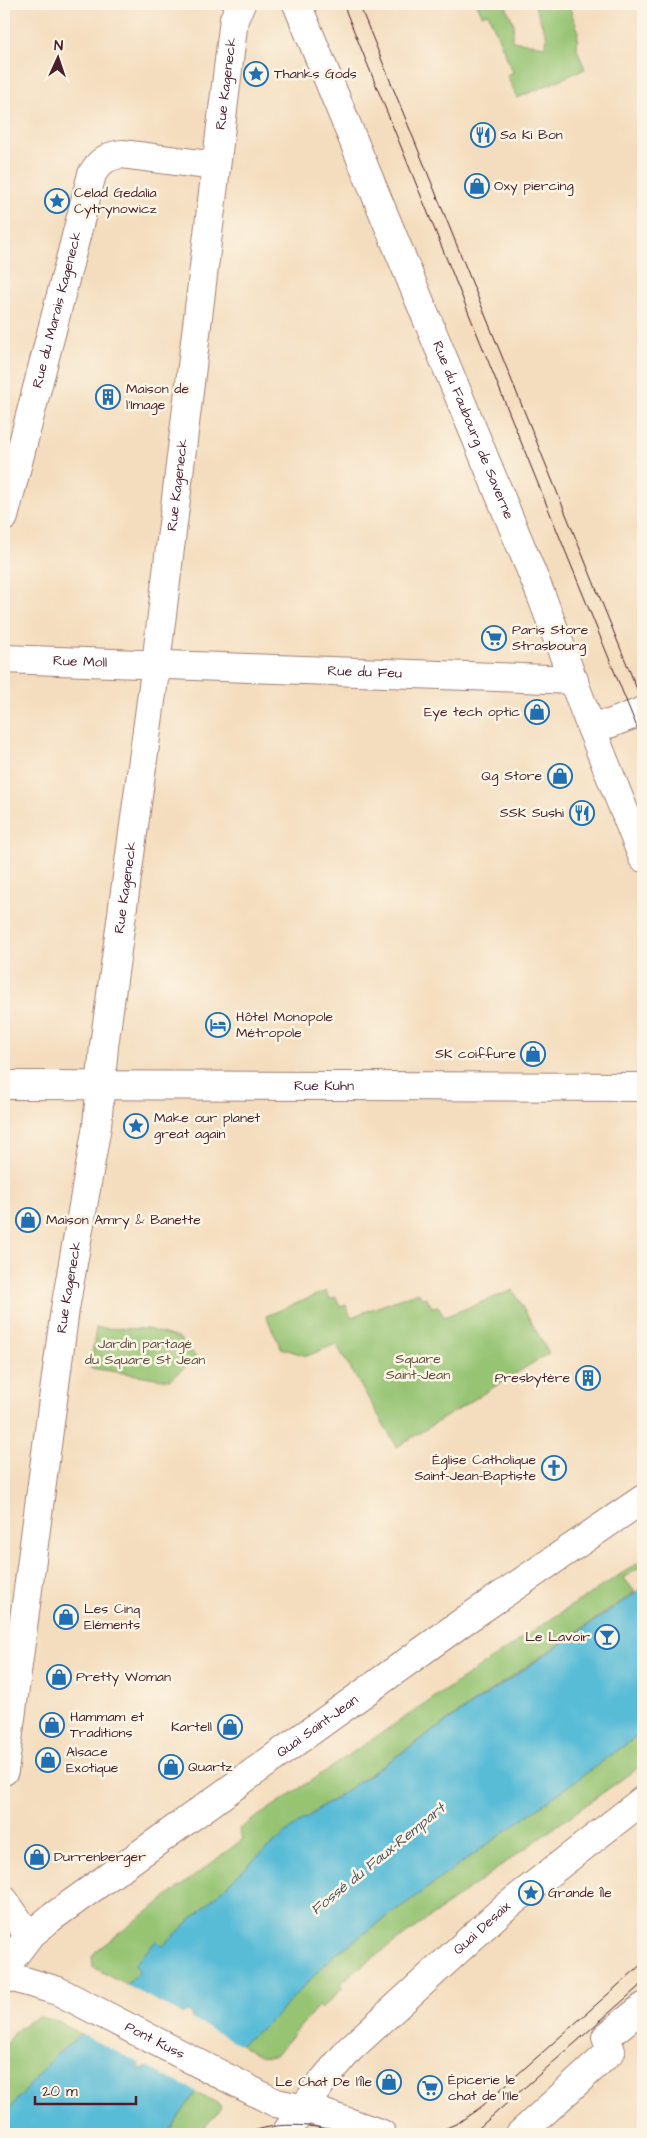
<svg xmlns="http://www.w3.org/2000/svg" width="647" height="2138" font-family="'Architects Daughter',sans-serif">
  <rect width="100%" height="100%" fill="#fcf5e5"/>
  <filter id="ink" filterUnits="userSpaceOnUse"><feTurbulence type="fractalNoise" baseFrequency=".02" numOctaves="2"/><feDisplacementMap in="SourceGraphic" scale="10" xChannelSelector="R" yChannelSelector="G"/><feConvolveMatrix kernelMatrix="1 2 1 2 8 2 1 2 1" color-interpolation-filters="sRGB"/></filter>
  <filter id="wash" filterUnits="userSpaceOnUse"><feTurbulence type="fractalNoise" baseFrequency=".0096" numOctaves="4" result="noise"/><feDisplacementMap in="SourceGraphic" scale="20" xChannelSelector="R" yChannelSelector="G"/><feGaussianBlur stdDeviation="1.12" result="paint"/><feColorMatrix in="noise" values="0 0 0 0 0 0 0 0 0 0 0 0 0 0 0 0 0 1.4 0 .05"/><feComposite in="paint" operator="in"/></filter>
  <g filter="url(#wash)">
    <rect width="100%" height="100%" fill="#f4ddbe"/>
    <!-- green -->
    <path fill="#96c473" stroke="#70724f" d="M477,4h28l9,20 -2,17 33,5 2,-9 -13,-33h34l10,26 -1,19 8,20 -68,29 -10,-23 6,-3 -25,-59 -6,2z
      M513,1290l36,63 -152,94 -61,-103 -29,12 -26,-8 -15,-32 60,-25 4,8 6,-2 4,10 6,-2 5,12 67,-25 4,6 4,-1 6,10 6,-1 6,11z
      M96,1328l52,1 31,9 17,19 -26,23 -80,-12z
      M643,1560v5l-19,13 11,14 -339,233 -40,33 -93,88 -6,-6 -23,25 7,5 -15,15 -33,-18 -1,-10 4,-6 147,-112 -4,-10 321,-216z
      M643,1732v32l-291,209 -12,12 3,3 -22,21 -3,-3 -42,49c-13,6 -25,-4 -36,-10l31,-24 62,-65z
      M39,2017l19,4 23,13 -27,23 -50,58c0,-17 -3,-48 0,-64 3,-16 21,-29 35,-34z
      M195,2093l24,10 2,5 -22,26h-32z"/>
    <!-- water -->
    <path fill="#59bcd7" stroke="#526e81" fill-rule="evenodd" d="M643,1588v144l-310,224 -62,65 -31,24 -45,48 -28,41h-163v-19l50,-58 27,-23 59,-63 -6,-6 23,-25 6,6 93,-88 40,-33zM188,2011l4,3v5l-45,49 -7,1 -2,-4 1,-4 45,-49z"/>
    <!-- pier -->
    <path fill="#f4ddbe" d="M124,1984l60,31 -43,49 -62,-31z
      M189,2018l54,28 -45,46 -53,-26z"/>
  </g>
  <g filter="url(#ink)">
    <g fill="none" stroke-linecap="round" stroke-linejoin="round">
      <defs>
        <g id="minor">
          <path id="s1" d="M297,4l244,591 49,130 53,133"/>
          <path id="s2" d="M4,517l88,-343c8,-13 15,-18 30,-20l94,12"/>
          <path id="s3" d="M4,659l570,21"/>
          <path d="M590,725l19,-1 34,-13"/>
          <path id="s4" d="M4,1085l639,2"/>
          <path id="s5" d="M4,1771l61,-462 32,-183 7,-80 52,-382 78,-645 7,-15"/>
          <path d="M4,1900l25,36"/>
          <path id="s6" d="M4,1969l25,-33 22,-18 413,-297 179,-122"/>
          <path id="s7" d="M4,1975l54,16 218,112 43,9 63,22"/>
          <path id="s8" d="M285,2134l37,-52 28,-33 152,-139 141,-110"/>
          <path d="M520,2134l91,-83 -5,-14 37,-30"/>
        </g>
      </defs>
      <!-- minor casing -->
      <use href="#minor" stroke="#9f7e74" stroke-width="30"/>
      <!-- minor -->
      <use href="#minor" stroke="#fff" stroke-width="28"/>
      <!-- tram -->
      <path stroke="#4a1f2b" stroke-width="1" d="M343,4l300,738
        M359,4l284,700
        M245,2134c36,-15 72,-8 109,0
        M433,2134l25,-11 23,-16 162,-144
        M472,2134l171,-151"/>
    </g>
  </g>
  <!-- icons -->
  <defs>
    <symbol id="sight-ring" viewBox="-11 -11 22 22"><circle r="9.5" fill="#fcf5e5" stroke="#1f6fb2" stroke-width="1.5"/><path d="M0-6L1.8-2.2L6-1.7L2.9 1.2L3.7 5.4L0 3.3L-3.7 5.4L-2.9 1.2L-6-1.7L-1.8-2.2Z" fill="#1f6fb2"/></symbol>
    <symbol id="restaurant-ring" viewBox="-11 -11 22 22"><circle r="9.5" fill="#fcf5e5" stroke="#1f6fb2" stroke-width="1.5"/><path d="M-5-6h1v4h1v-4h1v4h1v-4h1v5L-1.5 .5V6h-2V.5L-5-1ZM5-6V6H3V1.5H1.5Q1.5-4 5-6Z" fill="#1f6fb2"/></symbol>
    <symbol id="shop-ring" viewBox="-11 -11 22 22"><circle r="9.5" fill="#fcf5e5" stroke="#1f6fb2" stroke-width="1.5"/><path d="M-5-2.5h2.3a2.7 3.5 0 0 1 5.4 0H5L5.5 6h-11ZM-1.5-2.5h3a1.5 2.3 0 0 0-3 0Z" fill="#1f6fb2"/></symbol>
    <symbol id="building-ring" viewBox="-11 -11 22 22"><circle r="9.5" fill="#fcf5e5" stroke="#1f6fb2" stroke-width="1.5"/><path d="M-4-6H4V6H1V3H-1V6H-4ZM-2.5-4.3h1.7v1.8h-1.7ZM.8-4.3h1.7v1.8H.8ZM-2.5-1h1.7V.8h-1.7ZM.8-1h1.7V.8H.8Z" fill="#1f6fb2"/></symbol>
    <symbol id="supermarket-ring" viewBox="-11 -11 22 22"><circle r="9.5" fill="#fcf5e5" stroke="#1f6fb2" stroke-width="1.5"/><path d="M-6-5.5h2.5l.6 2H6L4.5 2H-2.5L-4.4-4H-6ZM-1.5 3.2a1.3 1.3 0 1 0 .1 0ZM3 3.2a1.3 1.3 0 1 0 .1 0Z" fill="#1f6fb2"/></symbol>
    <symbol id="hotel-ring" viewBox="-11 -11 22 22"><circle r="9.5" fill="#fcf5e5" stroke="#1f6fb2" stroke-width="1.5"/><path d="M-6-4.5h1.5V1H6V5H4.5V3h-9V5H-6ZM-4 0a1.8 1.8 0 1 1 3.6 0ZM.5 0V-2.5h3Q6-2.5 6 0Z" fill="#1f6fb2"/></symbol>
    <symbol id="church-ring" viewBox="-11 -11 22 22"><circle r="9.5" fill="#fcf5e5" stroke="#1f6fb2" stroke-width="1.5"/><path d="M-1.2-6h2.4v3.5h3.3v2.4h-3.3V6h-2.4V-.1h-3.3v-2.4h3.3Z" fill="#1f6fb2"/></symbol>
    <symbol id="bar-ring" viewBox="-11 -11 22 22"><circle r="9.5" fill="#fcf5e5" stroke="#1f6fb2" stroke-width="1.5"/><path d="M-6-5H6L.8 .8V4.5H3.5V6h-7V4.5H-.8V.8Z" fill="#1f6fb2"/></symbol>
  </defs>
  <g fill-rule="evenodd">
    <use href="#sight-ring" x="242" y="60" width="28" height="28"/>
    <use href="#restaurant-ring" x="469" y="121" width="28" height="28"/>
    <use href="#shop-ring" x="463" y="172" width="28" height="28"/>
    <use href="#sight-ring" x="43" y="187" width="28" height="28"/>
    <use href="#building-ring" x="94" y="383" width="28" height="28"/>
    <use href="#supermarket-ring" x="480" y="624" width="28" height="28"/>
    <use href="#shop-ring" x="523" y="698" width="28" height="28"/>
    <use href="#shop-ring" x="546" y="762" width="28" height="28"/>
    <use href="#restaurant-ring" x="568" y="799" width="28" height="28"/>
    <use href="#hotel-ring" x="204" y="1011" width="28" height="28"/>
    <use href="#shop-ring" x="519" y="1040" width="28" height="28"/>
    <use href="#sight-ring" x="122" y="1112" width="28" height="28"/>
    <use href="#shop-ring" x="14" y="1206" width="28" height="28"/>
    <use href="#building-ring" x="574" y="1364" width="28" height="28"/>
    <use href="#church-ring" x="540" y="1454" width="28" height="28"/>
    <use href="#shop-ring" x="52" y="1603" width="28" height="28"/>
    <use href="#bar-ring" x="593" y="1623" width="28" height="28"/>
    <use href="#shop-ring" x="45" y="1663" width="28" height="28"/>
    <use href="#shop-ring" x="38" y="1711" width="28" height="28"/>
    <use href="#shop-ring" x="216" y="1713" width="28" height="28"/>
    <use href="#shop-ring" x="34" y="1746" width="28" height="28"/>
    <use href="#shop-ring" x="157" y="1753" width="28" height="28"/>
    <use href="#shop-ring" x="23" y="1843" width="28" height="28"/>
    <use href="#sight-ring" x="517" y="1879" width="28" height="28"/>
    <use href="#shop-ring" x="375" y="2068" width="28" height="28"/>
    <use href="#supermarket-ring" x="416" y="2074" width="28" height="28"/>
  </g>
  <g text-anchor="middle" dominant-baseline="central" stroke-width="5" stroke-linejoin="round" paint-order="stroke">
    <!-- poi labels -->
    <g font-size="14" fill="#4a1f2b" stroke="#fcf5e5" text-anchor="start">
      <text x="274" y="74">Thanks Gods</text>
      <text x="500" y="135">Sa Ki Bon</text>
      <text x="494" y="186">Oxy piercing</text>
      <text x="74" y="193">Celad Gedalia<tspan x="74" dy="16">Cytrynowicz</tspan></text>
      <text x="126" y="389">Maison de<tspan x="126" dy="16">l'Image</tspan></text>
      <text x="512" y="630">Paris Store<tspan x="512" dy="16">Strasbourg</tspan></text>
      <text x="520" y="712" text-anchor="end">Eye tech optic</text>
      <text x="542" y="776" text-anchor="end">Qg Store</text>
      <text x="564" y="813" text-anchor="end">SSK Sushi</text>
      <text x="236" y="1017">Hôtel Monopole<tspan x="236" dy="16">Métropole</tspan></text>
      <text x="516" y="1054" text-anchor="end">SK coiffure</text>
      <text x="154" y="1118">Make our planet<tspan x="154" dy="16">great again</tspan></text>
      <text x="46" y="1220">Maison Amry &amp; Banette</text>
      <text x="570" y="1378" text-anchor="end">Presbytère</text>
      <text x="536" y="1460" text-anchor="end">Église Catholique<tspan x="536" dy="16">Saint-Jean-Baptiste</tspan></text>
      <text x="84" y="1609">Les Cinq<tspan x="84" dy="16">Eléments</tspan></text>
      <text x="590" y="1637" text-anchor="end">Le Lavoir</text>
      <text x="76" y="1677">Pretty Woman</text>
      <text x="70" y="1717">Hammam et<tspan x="70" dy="16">Traditions</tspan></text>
      <text x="212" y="1727" text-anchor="end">Kartell</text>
      <text x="66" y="1752">Alsace<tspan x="66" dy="16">Exotique</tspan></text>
      <text x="188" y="1767">Quartz</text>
      <text x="54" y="1857">Durrenberger</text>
      <text x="548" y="1893">Grande Île</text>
      <text x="448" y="2080">Épicerie le<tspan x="448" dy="16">chat de l'Ile</tspan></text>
      <text x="372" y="2082" text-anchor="end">Le Chat De l'Île</text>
    </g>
    <!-- street labels -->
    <g font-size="14" fill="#4a1f2b" stroke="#fcf5e5">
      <text stroke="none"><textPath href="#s5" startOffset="1702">Rue Kageneck</textPath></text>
      <text stroke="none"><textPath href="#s2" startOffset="214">Rue du Marais Kageneck</textPath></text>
      <text stroke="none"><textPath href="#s1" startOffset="461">Rue du Faubourg de Saverne</textPath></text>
      <text stroke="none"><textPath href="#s5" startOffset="1298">Rue Kageneck</textPath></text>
      <text stroke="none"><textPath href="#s3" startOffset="76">Rue Moll</textPath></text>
      <text stroke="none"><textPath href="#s3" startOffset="361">Rue du Feu</textPath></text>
      <text stroke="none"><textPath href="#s5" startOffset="892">Rue Kageneck</textPath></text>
      <text stroke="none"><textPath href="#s4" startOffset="320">Rue Kuhn</textPath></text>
      <text stroke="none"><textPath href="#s5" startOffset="488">Rue Kageneck</textPath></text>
      <text stroke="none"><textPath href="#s6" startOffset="398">Quai Saint-Jean</textPath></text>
      <text stroke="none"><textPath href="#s8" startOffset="286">Quai Desaix</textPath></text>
      <text stroke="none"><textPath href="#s7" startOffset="165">Pont Kuss</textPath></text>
    </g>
    <!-- park labels -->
    <g font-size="14" fill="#615141" stroke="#fcf5e5">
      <text x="145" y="1344">Jardin partagé<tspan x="145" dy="16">du Square St Jean</tspan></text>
      <text x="418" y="1359">Square<tspan x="418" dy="16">Saint-Jean</tspan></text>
    </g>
    <!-- water labels -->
    <g font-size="15" font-style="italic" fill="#4f5667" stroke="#fcf5e5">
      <text transform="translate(378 1859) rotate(-39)">Fossé du Faux-Rempart</text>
    </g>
  </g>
  <!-- margin -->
  <rect width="647" height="2138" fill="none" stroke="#fcf5e5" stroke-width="20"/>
  <!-- north arrow -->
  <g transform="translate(58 58) rotate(3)" stroke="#fcf5e5" stroke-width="4" paint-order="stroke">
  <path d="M0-4L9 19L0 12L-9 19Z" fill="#4a1f2b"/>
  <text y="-8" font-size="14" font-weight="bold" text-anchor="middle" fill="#4a1f2b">N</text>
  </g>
  <!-- scale -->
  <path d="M35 2096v8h101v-8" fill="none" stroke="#4a1f2b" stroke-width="2.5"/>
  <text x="42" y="2096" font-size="15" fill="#4a1f2b" stroke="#fcf5e5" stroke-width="4" paint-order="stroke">20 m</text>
</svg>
